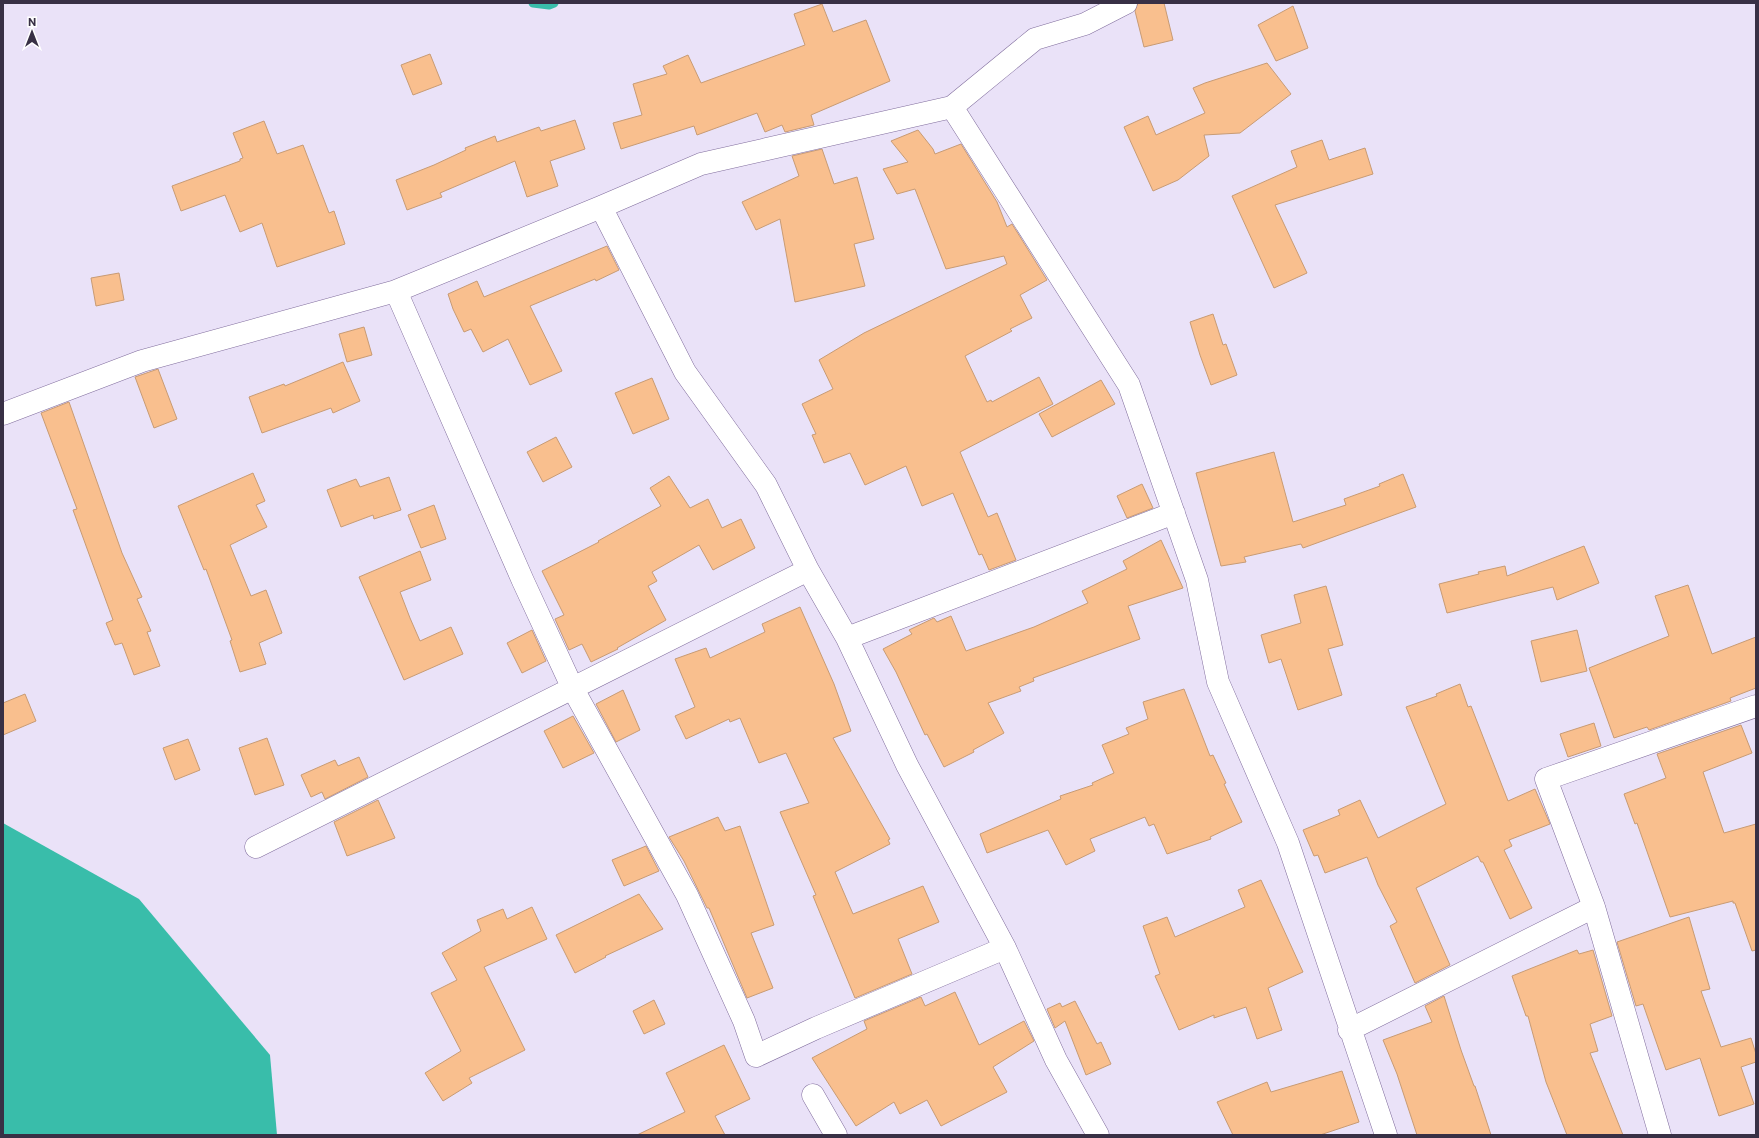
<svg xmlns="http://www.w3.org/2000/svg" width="1759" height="1138" font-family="Commissioner,sans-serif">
  <rect width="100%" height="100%" fill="#eae2f8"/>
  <!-- water -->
  <path fill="#39bdaa" d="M3,823l136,76 131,156 7,80h-274z"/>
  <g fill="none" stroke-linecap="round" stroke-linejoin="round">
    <!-- stream -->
    <path stroke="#39bdaa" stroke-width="9" d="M533,3l16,2 5,-2"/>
  </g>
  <!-- building -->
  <path fill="#f9bf8e" stroke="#c89b74" d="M1138,3h26l9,37 -29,7 -9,-36z
    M822,4l11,28 33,-12 24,61 -79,34 3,10 -29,7 -3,-7 -17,7 -8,-19 -60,22 -3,-9 -73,23 -8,-26 29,-8 -9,-31 34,-10 -4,-8 25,-11 13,28 104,-38 -11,-31z
    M1293,6l15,42 -32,13 -18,-36z
    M430,54l12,30 -29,11 -12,-30z
    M1267,63l24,31 -51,39 -36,2 5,21 -31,24 -25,11 -29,-64 24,-11 8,19 49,-22 -12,-25 12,-5z
    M575,120l10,29 -35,12 8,25 -31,11 -12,-36 -75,32 2,4 -35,13 -11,-30 38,-15 32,-15 -1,-2 30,-12 2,6 42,-15 2,4z
    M264,121l13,33 26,-9 26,68 5,-2 11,33 -68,23 -15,-44 -22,9 -15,-37 -44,16 -9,-25 68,-25v-2l3,-1 -10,-25z
    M918,130l15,19 2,5 26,-10 36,58 10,25 5,-3 35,56 -27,15 12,23 -22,11 2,2 -47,25 22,46 4,-2 1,2 47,-25 14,27 -93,48 28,65 9,-4 19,47 -27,10 -7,-16 -3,1 -26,-62 -31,13 -16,-40 -41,19 -15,-32 -26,10 -12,-28 4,-1 -14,-30 31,-15 -14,-29 45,-27 143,-69 -3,-8 -58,13 -31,-80 -18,5 -14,-25 25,-7 -17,-21z
    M1322,140l7,20 36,-12 8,26 -98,31 32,68 -33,15 -42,-92 65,-29 -6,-16z
    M822,149l12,35 23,-7 17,62 -20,5 11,42 -70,16 -15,-83 -24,11 -14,-28 57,-26 -7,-20z
    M607,246l12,24 -23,11 -1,-2 -65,27 32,65 -32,14 -22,-46 -25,13 -12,-23 -7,3 -11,-23 -5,-15 29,-13 7,16z
    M119,273l5,27 -28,6 -5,-28z
    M1213,314l10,31 3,-1 11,31 -26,10 -11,-30 -10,-33z
    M364,327l8,28 -25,7 -8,-28z
    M343,362l17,39 -27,12 -2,-5 -69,25 -13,-36 35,-13 1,2z
    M158,369l19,50 -23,9 -19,-51z
    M652,378l17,41 -36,15 -18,-41z
    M1101,380l14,24 -63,33 -13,-23z
    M69,402l53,151 20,44 -5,2 14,32 -4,1 13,34 -26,9 -12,-32 -7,2 -9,-22 7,-3 -40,-110 4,-1 -36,-96z
    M556,437l16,30 -29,15 -16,-30z
    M1274,452l19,70 53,-17 -2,-6 36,-13 -1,-2 24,-10 13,33 -113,41 -2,-4 -57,13 2,5 -25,4 -25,-93z
    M253,473l12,28 -9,4 11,22 -37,18 21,51 15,-6 16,43 -23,10 7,21 -26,8 -10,-31 2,-1 -26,-71 -2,1 -26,-64z
    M669,476l21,32 18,-9 14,29 19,-9 14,29 -42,22 -14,-25 -47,27 5,9 -9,5 18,34 -49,28 1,1 -27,13 -9,-18 -13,6 -14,-31 9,-4 -22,-44 57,-29 -1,-1 63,-35 -11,-18z
    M389,477l12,33 -27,9 -1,-4 -32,12 -14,-37 29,-11 4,8z
    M1142,484l11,24 -26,10 -10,-22z
    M434,505l12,34 -25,9 -13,-33z
    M1161,540l22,48 -55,18 12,33 -107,39 1,3 -15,6 2,4 -33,12 16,30 -31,17 1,2 -30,15 -17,-33 -2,1 -29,-63 -13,-23 29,-15 -3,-4 25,-12 3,4 14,-6 15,35 68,-24 54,-24 -6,-12 45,-22 -4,-8z
    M1584,546l15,37 -42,17 -4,-13 -106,26 -8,-29 40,-10 -1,-2 27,-6 2,10z
    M420,551l11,29 -31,12 10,26 10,23 31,-14 12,27 -59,26 -45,-103z
    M1688,585l24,69 44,-17v51l-26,10 1,3 -82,29 -2,-3 -33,11 -25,-70 80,-32 -14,-40z
    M1326,586l17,59 -15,4 14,46 -44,15 -17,-51 -12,4 -8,-28 40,-12 -7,-28z
    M800,607l34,77 17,47 -18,7 57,101 -2,1 2,4 -55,28 18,42 70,-28 16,36 -41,17 14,35 -57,24 -42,-102 3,-1 -36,-83 29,-9 -23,-50 -27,10 -19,-45 -10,4 -1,-3 -43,20 -11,-23 20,-9 -20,-48 31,-11 4,10 55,-26 -3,-8z
    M532,630l14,31 -24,12 -15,-30z
    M1577,630l10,41 -46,11 -10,-41z
    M1460,684l8,23 3,-1 37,95 27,-12 15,35 -41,16 3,6 -8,4 28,58 -22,11 -27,-57h-2l-3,-6 -62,32 34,77 -35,18 -25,-57 7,-4 -19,-37 -11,-28 -42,16 -7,-18 -4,1 -11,-26 37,-15 -2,-5 22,-10 18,38 68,-34 -40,-97 31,-11 -1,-2z
    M1184,689l26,67 3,-1 13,28 -2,1 18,38 -32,15 1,2 -44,15 -13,-30 -5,2 -4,-9 -55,22 5,12 -29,14 -18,-35 -61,23 -7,-19 81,-35 -1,-3 33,-11 -1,-2 22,-10 -12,-28 27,-11 -3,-6 22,-9 -5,-17z
    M623,690l17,40 -24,12 -20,-38z
    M25,694l11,27 -33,14v-32z
    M573,716l21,37 -31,15 -19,-37z
    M1594,723l7,23 -33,11 -8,-23z
    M1741,725l11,28 -49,19 21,61 32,-9v126l-4,1 -17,-48h-2v-2l-63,16 -33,-94 -2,1 -11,-30 42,-16 -9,-24z
    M267,738l17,47 -29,10 -16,-47z
    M188,739l12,31 -25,10 -12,-32z
    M359,757l9,20 -43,22 -3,-7 -11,5 -10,-22 34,-15 3,6z
    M378,800l17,38 -48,18 -13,-34z
    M718,817l7,14 15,-5 34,99 -23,8 22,55 -26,10 -38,-90h-2l-23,-47 -15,-24z
    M646,846l13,25 -35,15 -12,-26z
    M1261,880l42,92 -35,16 14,42 -25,9 -11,-32 -32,11v-3l-35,15 -24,-54 5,-2 -17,-48 24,-9 8,20 70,-30 -7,-17z
    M639,894l24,35 -58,27 1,1 -31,16 -19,-38z
    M532,907l15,32 -63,28 41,83 -56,28 3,5 -29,18 -18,-28 36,-22 -30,-58 26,-13 -15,-27 39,-22 -4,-11 26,-11 4,10z
    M1689,917l21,72 -9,2 20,56 30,-9 5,16v8l-15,5 13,37 -35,12 -19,-58 -34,12 -23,-66 -7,2 -19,-64z
    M1577,950l2,4 14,-4 19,66 -22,8 8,27 -8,2 33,82h-56l-21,-53 -18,-66h-2l-14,-40z
    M955,992l24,53 45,-24 10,20 -41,26 14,25 -66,34 -14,-26 -27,14 -6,-12 -38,24 -44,-68 55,-29 -3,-8 57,-24 4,9z
    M1444,996l17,54 13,36h1l16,49h-74l-20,-61 -14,-34 49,-18 -7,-16z
    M654,1000l11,24 -21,10 -11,-23z
    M1075,1001l22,43 4,-2 10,22 -25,11 -21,-54 -10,7 -8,-19 13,-6 2,4z
    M724,1045l26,54 -35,17 10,19h-88l48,-23 -19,-39z
    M1342,1071l17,51 -39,13h-87l-16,-33 50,-20 4,10z"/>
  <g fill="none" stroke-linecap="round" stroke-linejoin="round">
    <defs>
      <path id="minor" d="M952,107l177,278 68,195 21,102 70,161 98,292
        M601,207l84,165 81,113 42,85 39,68 60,127 98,183 51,112 42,75
        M396,291l127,290 50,108 114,206 57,126 12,35 60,-28 189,-80
        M3,414l139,-53 254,-70 205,-84 100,-43 251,-57 83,-68 50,-15 41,-21
        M847,638l327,-125
        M256,847l552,-277
        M1349,1030l245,-123
        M813,1095l23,40
        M1660,1135l-66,-228 -48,-128 210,-73"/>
    </defs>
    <!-- minor casing -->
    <use href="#minor" stroke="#806d9d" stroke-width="23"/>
    <!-- minor -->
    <use href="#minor" stroke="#fff" stroke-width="22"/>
  </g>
  <!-- border -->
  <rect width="1759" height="1138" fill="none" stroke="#383045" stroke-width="8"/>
  <!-- north arrow -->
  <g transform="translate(32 32)" stroke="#ffffff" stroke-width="3" paint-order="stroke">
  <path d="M0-3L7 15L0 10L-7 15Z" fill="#383045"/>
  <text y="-6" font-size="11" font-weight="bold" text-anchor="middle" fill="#383045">N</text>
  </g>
</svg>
